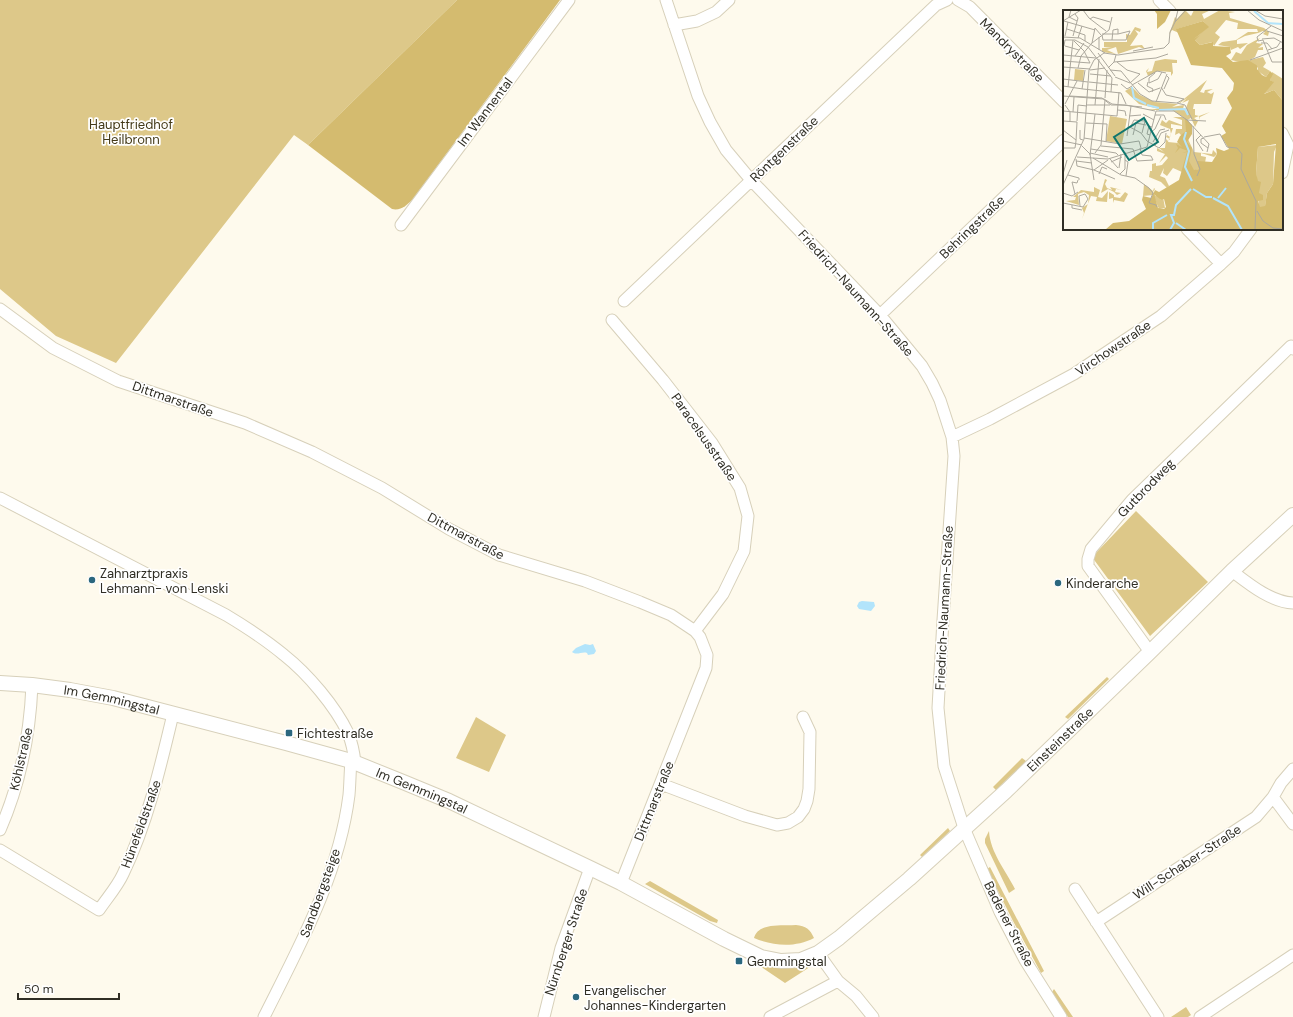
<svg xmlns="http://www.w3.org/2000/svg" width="1293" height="1017" font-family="'DM Sans',sans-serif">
  <rect width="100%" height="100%" fill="#fefaed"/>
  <!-- green -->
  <path fill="#ddc889" d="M0,0h457l-149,145 -14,-10 -178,228 -60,-27 -56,-47z
    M1136,511l72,71 -58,54 -58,-79z
    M1107,677l2,2 -41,40 -3,-2z
    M476,717l30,18 -17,37 -33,-14z
    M1022,758l4,3 -30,29 -3,-3z
    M948,828l2,3 -28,26 -2,-2z
    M989,831c1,21 17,40 26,58l-6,4 -24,-50v-4z
    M990,867l54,104 -3,2 -28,-52 -26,-52z
    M650,881l68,39 -1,3 -7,-2 -65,-37z
    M796,925c10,1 14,4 18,13 -19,10 -41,8 -60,0 4,-16 29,-12 42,-13z
    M757,964c19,4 37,3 56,1l-28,18z
    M1054,989l19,28h-5l-16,-25z
    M1186,1007l5,8 -3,2h-17z"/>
  <!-- forest -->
  <path fill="#d4bb6f" d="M457,0h103l-147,199c-6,6 -12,12 -21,10l-84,-64z"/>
  <!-- water -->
  <path fill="#b2e4fb" d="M862,601l12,1 1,4 -4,5 -12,-2 -2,-3 2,-4z
    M585,644l5,1 3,-1 3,7 -2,3 -6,1 -1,-2c-5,-2 -10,3 -15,-1l4,-4z"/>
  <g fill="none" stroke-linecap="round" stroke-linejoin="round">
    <defs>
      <path id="minor" d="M666,0l32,96 12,26 16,28 25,30 129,135 42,51 10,17 8,17 12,37 2,19 -11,164 -5,88 6,58 20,62 36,84 25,48 36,57
        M958,0l12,7 94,95
        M1159,0l11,11
        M674,25l23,-4 19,-9 13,-12
        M1282,133l6,12 -6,28
        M401,225l168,-225
        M1187,229l34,35
        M624,301l312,-296 11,-5
        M0,309l53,39 65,33 127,42 67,29 70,36 67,41 50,26 86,26 55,21 31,13 24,16 5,6 7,18 -1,13 -85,215
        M880,315l184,-175
        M612,320l51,60 49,63 28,45 8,28 -4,35 -21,43 -28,37
        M952,437l38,-18 84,-45 87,-58 60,-52 13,-12 17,-23
        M0,498l226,117c20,12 40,25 58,40 24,19 51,51 64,78 4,10 6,20 7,30
        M1232,571c17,13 39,31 61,32
        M1150,652l-62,-86v-7l3,-10 41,-49 159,-154 2,3
        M661,784l84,32 32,9 11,-2 10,-6 6,-8 3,-8 2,-12 1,-57 -7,-15
        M1273,797l20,27
        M0,830c20,-46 30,-95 32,-145
        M0,850l99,60c8,-12 18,-23 24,-36 24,-50 37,-105 50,-160
        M1075,889l83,128
        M1096,922l160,-105 17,-20 8,-14 12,-14
        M818,953l20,28 18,15 17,21
        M264,1017c35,-70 75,-142 85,-222 1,-11 1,-23 2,-34
        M544,1017l17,-69 29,-80
        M770,1017l68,-36
        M1200,1017l93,-62"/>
      <g id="tertiary">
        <path id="s1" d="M0,683l32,2 38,5 43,8 173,45 65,18 52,21 46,19 141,67 31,15 103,56 37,18 20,4 20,-1 17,-7 21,-15 70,-59 97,-88 144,-139 82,-81 61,-56"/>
      </g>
    </defs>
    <!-- minor casing -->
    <use href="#minor" stroke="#d7d0ba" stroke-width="13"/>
    <!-- tertiary casing -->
    <use href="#tertiary" stroke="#d7d0ba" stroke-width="16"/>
    <!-- minor -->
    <use href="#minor" stroke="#fff" stroke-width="11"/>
    <!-- tertiary -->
    <use href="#tertiary" stroke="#fff" stroke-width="14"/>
  </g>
  <!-- markers -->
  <g fill="#2b677e" stroke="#fff" stroke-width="1.5">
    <circle cx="92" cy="580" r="4"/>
    <circle cx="1058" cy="583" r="4"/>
    <rect x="285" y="729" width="8" height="8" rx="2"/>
    <rect x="735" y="957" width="8" height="8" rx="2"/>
    <circle cx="576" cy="997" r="4"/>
  </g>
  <g text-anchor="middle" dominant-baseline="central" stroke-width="3.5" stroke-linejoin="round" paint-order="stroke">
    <!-- street labels -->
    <g font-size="13" fill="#302e25" stroke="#fff">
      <text transform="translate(1012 50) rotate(45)">Mandrystraße</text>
      <text transform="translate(485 112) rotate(-53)">Im Wannental</text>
      <text transform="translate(784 149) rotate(-44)">Röntgenstraße</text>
      <text transform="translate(972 227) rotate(-44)">Behringstraße</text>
      <text transform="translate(856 293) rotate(48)">Friedrich-Naumann-Straße</text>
      <text transform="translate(1113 348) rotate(-34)">Virchowstraße</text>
      <text transform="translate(173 399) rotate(19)">Dittmarstraße</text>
      <text transform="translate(704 437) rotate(55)">Paracelsusstraße</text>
      <text transform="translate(1146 488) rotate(-46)">Gutbrodweg</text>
      <text transform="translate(466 536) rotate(28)">Dittmarstraße</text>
      <text transform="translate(944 608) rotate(-87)">Friedrich-Naumann-Straße</text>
      <text stroke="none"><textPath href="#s1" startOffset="113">Im Gemmingstal</textPath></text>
      <text stroke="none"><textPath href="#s1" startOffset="1197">Einsteinstraße</textPath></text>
      <text transform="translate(21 759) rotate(-77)">Köhlstraße</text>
      <text stroke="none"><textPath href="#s1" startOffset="437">Im Gemmingstal</textPath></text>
      <text transform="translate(654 801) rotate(-68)">Dittmarstraße</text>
      <text transform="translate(141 824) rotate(-70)">Hünefeldstraße</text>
      <text transform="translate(1187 862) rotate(-33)">Will-Schaber-Straße</text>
      <text transform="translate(320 893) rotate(-70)">Sandbergsteige</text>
      <text transform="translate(1009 924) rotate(63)">Badener Straße</text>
      <text transform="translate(566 942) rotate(-72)">Nürnberger Straße</text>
    </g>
    <!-- park labels -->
    <g font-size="13" fill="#443a18" stroke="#fff">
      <text x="131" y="124">Hauptfriedhof<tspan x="131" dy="15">Heilbronn</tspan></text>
    </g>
    <!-- poi labels -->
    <g font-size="13" fill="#302e25" stroke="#fff" text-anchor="start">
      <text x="100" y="573">Zahnarztpraxis<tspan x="100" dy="15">Lehmann- von Lenski</tspan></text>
      <text x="1066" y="583">Kinderarche</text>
      <text x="297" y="733">Fichtestraße</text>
      <text x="747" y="961">Gemmingstal</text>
      <text x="584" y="990">Evangelischer<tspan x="584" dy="15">Johannes-Kindergarten</tspan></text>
    </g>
  </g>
  <!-- overview -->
  <g transform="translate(1063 10)">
    <rect width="220" height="220" fill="#fefaed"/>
    <path d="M122,0l6,6 3,-6h17l-9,4 2,5 16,-9 15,2 -6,1 1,5 34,10 5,4 -1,4 -5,-2 2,-2 -2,-1 -5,2 -13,3 -8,4v4l11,-1 -8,6 -2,-2 -7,3 -1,-3 -12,-2 4,-3 14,-2 12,-8h10l-1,-3h-20l1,-6 -12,-3 -11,13 5,4 -6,9 -2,-4 -12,3 -6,-6 14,-12 -5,-6 -26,8 2,4 -7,-3 -3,5 6,-18 2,2zM72,17l6,2 -1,3 -5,-2 3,4 -8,12 12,-1 3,4 -6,-2 -21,7 -2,-7 -9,3 9,4 -14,-2v-4h10l-8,-1v-5h23v-4h-5h4v-4l4,1zM197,28l-4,5 7,1 -5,4 5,-1v3h-5l-3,7 -5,3 13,-3 3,6 -3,4 7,4 -4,6 -8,-6v-5l-27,-6 5,-8 5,2 6,-9zM102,49l12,1v3h-5l1,10 -2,3v-4l-13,-1 -10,5 -2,-5 3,-3 -2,4 5,-1 3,-10zM12,59l9,1 -1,11 -9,-1zM209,62l11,7v22l-9,-11 -11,4 10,-12 -3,-2zM144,70l-7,12 4,1 1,-3 8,-1 -6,3 4,2 3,-2 -3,12h-17l-1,5h2v6l4,1 11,-4 -10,5v3l-1,-4 -5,2 4,3 -3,6 -4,-9 -4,2 1,19 6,13 18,2 1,-4 4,4 -3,3 -13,-4v3l5,1 -1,6 -6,6 -6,2 2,6 -18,47 -5,5 12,-47v-15l-2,5 -9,-4 -6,8 -4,-3 1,-5 -4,8 5,2 4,8 -2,2 -6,-6 -12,-5 1,-6h2v-7l4,-1v3l6,-1 6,-7 -2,-2 -7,7 6,-9 -8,-3v-3l7,4 -5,-4h6l1,-9 2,2 2,-2 -4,-2 1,-2 3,2 1,-3 -1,-5 -10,-4 2,-5 4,3 3,-3 13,5v-5l-9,-3h10l-11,-7h-17l-9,-1h13l-20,-5 -14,-13 7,-4 8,8 15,7 23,2 -6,3 12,-2 -1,4 5,4 -2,-5 3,-8 -7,3 5,-5 -7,5h-1zM108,114l11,2v3h-6l-1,6 4,-2 3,3v10l-4,-3 -10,-1 5,-14h-2zM47,106l17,3 -5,25 -16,-3zM214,135l-3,7 -1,32 -6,9 -2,14h-6l-3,-34 2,-26zM42,169l2,1 -2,4 2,4 5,2 -2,-3 12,3 -6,-1 -1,3 6,1 -4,2 -3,-3v5l6,1 5,-6 3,2 -4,8 -10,-2 -1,3v-5l-4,1v-7l5,3v-3l-6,-3 -7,4zM81,174l9,7 1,-3 1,1 -2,3 3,4v-3l5,7 2,-3 2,11 -6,1 -6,-14 -10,1zM31,177l6,3 -2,7 4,1 6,-7 -1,11 -11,-1 1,-4 -6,-1 -9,23 2,-6 -2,-5 6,-4 1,-9 -5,-3 -6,2 1,11 -13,-4 9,-1 1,-3h-3l8,-7 13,2z" fill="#ddc889" fill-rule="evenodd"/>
    <path d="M91,0h17l-6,12 -8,7v-15zM140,11l6,6 -15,12 6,-4 -5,5 5,5 13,-3v4l17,1 1,6 -5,3 7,6 15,-2 10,6 -1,3 5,6 4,2 4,-6 3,3 -3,6 4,2 -10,12 10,-4 9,11v129h-178l8,-7 16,-2 17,-12 -4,-9 1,-4 8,2 4,-8 4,2 20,-12 8,-28 -5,1 6,-2 -8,-3 -5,5 3,-5 -2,-4 6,3 -5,-5 3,-6 6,-5 -1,-13 7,7v9l-5,8 5,6 -3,13 5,9 5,-1 -2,-8 15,1 5,-8 -1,-6 8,3 5,-2 -8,-13 5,-3 -4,-7 10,-18 -5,-10 6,-8 1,-7 -12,-15 -31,-3 -15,-36zM213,134l-3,40 -6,9 -2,13 -5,1 -2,-6 5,-1v-5l-4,-2 2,-11 -3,-1 -2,-8 2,-26zM91,184l7,6 3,-1 2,8 -2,2 -6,-1z" fill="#d4bb6f" fill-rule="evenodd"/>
    <path fill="none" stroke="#b2e4fb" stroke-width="2" d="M191,1l14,12 15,1M69,77l2,11 12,6M84,95l12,3M96,100l26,-1 3,6M123,122l-2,7 5,12 -4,16 7,14M130,179l13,8h6M150,188l15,8 14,24M155,188l8,-10M113,213l10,7M90,220v-7l14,-8M107,220l4,-7 -3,-8h3l2,-10 15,-16"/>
    <path fill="none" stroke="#aca89d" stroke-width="1" d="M8,0l-2,7 8,4M20,0l6,8 17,13M184,0l12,10 24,11M192,0l10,6 18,3M27,9l3,-2 17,5M0,11l18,-11M1,11l31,9M112,12l3,-12M208,16l-14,11 1,4 5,-1 9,22h11M4,19l18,6v6M204,21l16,5M39,24h16l12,-3M39,25l1,5h23l4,-9M2,26l3,-14M10,26l5,-18 -3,-4M0,27l17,1 25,15M36,27v13M15,28l4,-12M199,29l12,-1 9,5M49,30l1,-10 5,-1v5M29,33l3,-15 6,7M198,33h6l5,6M1,36l1,-6h10l13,7 24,31 -1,14M2,36l14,4M205,40l9,-3 4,-6M70,41l20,-4M35,43l17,23M0,45l33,3M12,46l9,-13M187,50l33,-12M0,51l27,2 -6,-12 -10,-10M51,52l42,-4 12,-4M0,57l27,2M15,58l3,-12 11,-13 17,-13 3,-13M45,58l6,-6 2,-7M27,60l15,-2M47,60l11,1 9,11M92,63l-6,5v5l9,-4 4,-7M27,64l21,2M52,67l15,6 10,-9 -13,-4 -10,-8M0,69l25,3M26,72l29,3M67,72l10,12 12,7 25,2 7,-4M85,72l-1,4 6,3 -1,3M75,73l11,9 11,-4M58,74l6,5 5,-3M69,75l25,-14 9,2M0,76l20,3M5,77l5,-47M98,77l5,8 18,4M19,79l3,-19M20,79l38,4 5,11M101,79l5,-11 -2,-2M0,86l41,3 8,5 30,3M7,86l32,2 9,7h15l29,6M42,88l2,-28M93,92l11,-28M114,93l8,2 7,14M2,94l12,-23M2,95l5,7v9M24,95h23M32,95l4,-46M55,100l7,1 1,5M0,101l54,5 2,-24M93,101h18l13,9 22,24 -2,8M10,102l1,-15M80,104l11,6M92,105h9l2,5M66,106l12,-1M124,110l19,1M0,111l14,1M14,111l1,-16 9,1M23,113l21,1 -1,18M65,116l13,7 6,8 12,7 6,-6 1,-9M130,116l1,28 6,15 -3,7M67,118l4,-8 11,1 -3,12M0,120l13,10M17,120v9l3,1M88,122l4,-3 6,-13M70,125l3,-12 10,2M87,125l-3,-1 2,-8 3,1M138,125l-5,5 7,11M64,126l4,-30M141,127l16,-3 7,13 10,1 5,6 -1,15 15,32 -1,29M21,128l36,6 19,-3 2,7M141,128l-3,1v4l7,5M0,131l19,4M13,131l1,-19M90,132l7,-12 5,-1M19,136l8,8 4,26M38,136l32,3M92,136l6,-13 8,-3M84,137l9,-36M0,138h12l1,-7M28,139l25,4 2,2M70,139l4,12 16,-1 -2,-4 -9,-1 -2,-7M27,143l18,4M32,143l6,-8 4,-45M27,145l5,-41M14,147l31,2 39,-12M30,148l28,17 14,3 14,10 4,5 -4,10 7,2 1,2M13,149l1,7 17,4M47,149l8,9M62,150l3,2 -2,14M13,151l16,2M48,152l11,-5M56,158l2,-14M31,160l21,9M31,160l14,-10M0,164l4,-14M36,164l3,-7 5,2M57,164l5,-5v-17M5,165l11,3v2M0,175l21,-46 5,-69 5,-10 10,-7 14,2 46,-7 5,-5 1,-11 5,-10 11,-12M0,183l9,3 6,-4M12,184l-3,-12 5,1 1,-3M0,193l20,4 5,-8 -3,-5 -6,2 1,10M9,195v3l10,2M194,201l6,10 10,7 10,1"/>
    <path fill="#0f766e" fill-opacity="0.15" stroke="#0f766e" stroke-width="2" d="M81,108l14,24 -29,18 -15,-23z"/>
    <rect width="220" height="220" fill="none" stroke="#302e25" stroke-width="2"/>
  </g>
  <!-- scale -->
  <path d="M18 993v6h101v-6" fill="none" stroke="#302e25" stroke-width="2"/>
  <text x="24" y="993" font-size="12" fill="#302e25" stroke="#ffffff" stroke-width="3" paint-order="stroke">50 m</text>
</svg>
